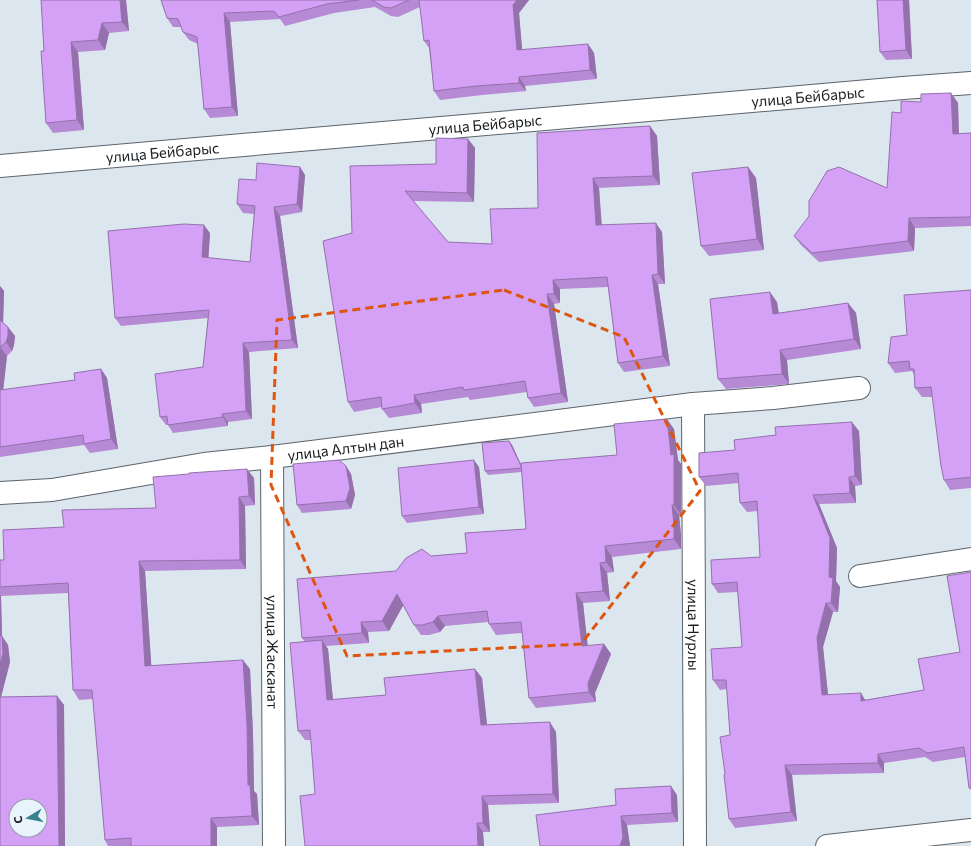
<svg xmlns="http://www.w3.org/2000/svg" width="971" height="846" font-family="Commissioner,sans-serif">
  <rect width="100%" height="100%" fill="#dce6ef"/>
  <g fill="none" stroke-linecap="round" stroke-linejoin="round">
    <defs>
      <g id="minor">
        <path id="s1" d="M0,166l903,-78 68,-5"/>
        <path id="s2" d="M693,404l2,442"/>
        <path id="s3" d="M272,457l2,389"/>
        <path id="s4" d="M0,493l52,-3 152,-26 68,-7 421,-53 80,-6 86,-10"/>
        <path d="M860,576l111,-17"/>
        <path d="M827,846l144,-16"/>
      </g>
    </defs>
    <!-- minor casing -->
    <use href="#minor" stroke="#5c646c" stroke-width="24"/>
    <!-- minor -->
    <use href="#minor" stroke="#fff" stroke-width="22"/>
  </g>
  <!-- wall -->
  <path fill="#b68ad4" d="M126,0l3,31 -20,2 -4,17 -27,2 6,78 -31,3 -7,-10 -2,-72z
    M161,0h368l-10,13 3,37 66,-6 6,9 3,26 -72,7 1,5 -44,4 -42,5 -6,-9 -5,-43 -5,-7 -4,-34 -22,10 -7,-1 -16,-9 -41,6 -49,13 -5,-7 -50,3 8,94 -28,2 -6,-9 -6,-65 -9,-4 -6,-8 -2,-5h-8l-6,-9z
    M877,0h32l3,59 -26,1 -6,-8z
    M951,93l7,10 1,31 12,-1v93l-56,2 -1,23 -95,11 -18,-17 -7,-9 93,-48 14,-75 20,-11z
    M650,126l7,10 3,49 -61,3 3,37 60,7 3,52h-7l12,82 -46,6 -6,-9 -10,-76 -48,2v14l-6,1 14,98 -34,5 -6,-9 -1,-6 -57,8 -2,-3 -47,7 1,9 -33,5 -7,-9v-2l-28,5 -6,-10 4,-169 116,-94 7,9 -1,54 -61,-1 35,41 44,2 46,-36z
    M300,167l5,8 -3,37 -22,4 18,132 -49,4 3,67 -24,3v4l-55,7 -5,-8h-2l-6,-8 43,-50 5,-49 -87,8 -6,-8 95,-85 -2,25 42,4 4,-48 -11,-1 -6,-9z
    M748,167l8,11 8,72 -55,6 -8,-10z
    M0,286l4,5 -1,32 12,13 -1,9 -2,6 -5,5 -4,34 72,-10 26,-11 6,9 11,71 -28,4 -6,-8 -84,12z
    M971,290v198l-21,2 -6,-10 -11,-83h-11l-7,-9 -1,-13 -2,-4 -17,2 -7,-10 19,-28z
    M777,302l2,11 69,-10 8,10 5,36 -74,11 2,24 -63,5 -8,-10z
    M674,429l4,31 3,4v51h-2l2,20v14l-69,8 2,15 -7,1 3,28 -27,2 4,43 17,-2 7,10 -16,39 1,9 -60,6 -7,-10 -7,-65 -26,2 -7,-11 -1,-2 -43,4 -5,6 -11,3h-8l-7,-10 -11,-20 -14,26 -21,1 1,11 -43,3 2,3 5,51 53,-5 89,-26 7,9 5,47 69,7 3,71 -71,2 2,27h-7l1,14h-179l10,-52 -4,-54h-6l-7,-9 7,-89 -3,-4 94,-67 35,-15 36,-3 59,-24 -4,-57 -34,3 -3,-4 24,-30 3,4 9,20 96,-10z
    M859,431l3,54 -7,1 1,17 -37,1 18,44 -1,33 4,6 -2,25h-5l-10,35 5,48 37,5 59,-10 36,-38 11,-80v218l-2,-2 -4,-31 -32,5 -8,-5 -41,6v10l-92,2 5,46 -62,7 -6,-9 -4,-45 5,-39 -3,-46 -7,1 -7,-10 29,-33 -4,-55 -20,1 -6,-9 48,-27 -2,-46 -11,1 -7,-9 -1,-20 -33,3 -7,-9 36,-27 41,-15z
    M346,466l5,8 4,21 -4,14 -49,4 -5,-8z
    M479,467l5,47 -77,9 -5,-7z
    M254,478l1,27 -10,1 1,63 -101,2 6,95 99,3 3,65 1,57 3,3 2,31 -42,2v19h-109l-3,-6 -12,-141 -14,1 -6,-10 -5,-97 -67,3 1,40 6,9 2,17 -9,35 56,-1 7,9 1,141h-65v-286h4l60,-33 92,-19z
    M677,795l1,27 -51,3 3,21h-90l76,-41z"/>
  <!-- shaded-wall -->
  <path fill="#9471ac" d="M120,0h6l3,31 -7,-9z
    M517,0h12l-10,13 4,46 -6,-9 -4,-45z
    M903,0h6l3,59 -6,-9z
    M224,13l6,9 8,94 -6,-9z
    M102,23l7,10 -4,17 -7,-10z
    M71,42l7,10 6,78 -7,-10z
    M588,44l6,9 3,26 -7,-9z
    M519,77l6,9 1,5 -7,-8z
    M951,93l7,10 1,40 -6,-9z
    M650,126l7,10 3,49 -7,-9z
    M468,139l7,9 -1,54 -7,-9z
    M300,167l5,8 -3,37 -5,-8z
    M748,167l8,11 8,72 -7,-11z
    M593,178l6,10 3,47 -6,-10z
    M274,207l6,9 18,132 -6,-8z
    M909,218l6,10 -1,23 -6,-10z
    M656,223l6,9 3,52 -7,-10z
    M204,225l6,8 -2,33 -6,-9z
    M652,275l6,9 12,82 -7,-10z
    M553,280l7,9v14l-6,-9z
    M0,286l4,5 -1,35 -3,-5z
    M770,292l7,10 3,22 -7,-10z
    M547,294l7,10 14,98 -7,-9z
    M848,303l8,10 5,36 -7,-10z
    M8,327l7,9 -1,9 -2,6 -6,-9z
    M243,343l6,9 3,67 -6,-8z
    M0,347l7,9 -5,44 -2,-2z
    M780,350l7,10 2,24 -7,-10z
    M101,369l6,9 11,71 -7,-10z
    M414,395l7,9 1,9 -7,-10z
    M222,414l6,8v4l-5,-9z
    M667,419l7,10 4,31 3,4v51l-7,-10 -3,-50z
    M852,422l7,9 3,54 -7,-9z
    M509,441l3,4 12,26 -2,-3z
    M474,460l5,7 5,47 -5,-7z
    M346,466l5,8 4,21 -4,14 -5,-8z
    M247,469l7,9 1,27 -6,-9z
    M849,477l6,9 1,17 -6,-10z
    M813,495l6,9 18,44 -1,33 4,6 -2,25 -7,-9 -2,-26z
    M239,497l6,9 1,63 -6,-9z
    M672,505l7,10 2,20v14l-7,-10z
    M605,546l7,11 2,15 -8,-10z
    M139,561l6,10 7,104 -7,-9z
    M600,563l7,10 3,28 -7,-10z
    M576,593l7,10 6,53 -7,-10z
    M397,594l7,10 -15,27 -7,-10z
    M0,595l1,1 1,40 6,9 2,17 -10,39z
    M826,603l7,9 -10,35 6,57 -7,-9 -5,-57z
    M438,616l7,10 -5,6 -7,-10z
    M361,622l7,10 1,11 -7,-10z
    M322,640l6,9 6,61 -7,-10z
    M604,644l7,10 -16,39 1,9 -7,-10 -1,-9z
    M243,660l7,9 3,65 1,57 3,3 2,31 -7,-9 -4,-31z
    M475,669l7,9 6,56 -7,-9z
    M861,693l6,10 -6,-2z
    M57,696l7,9 1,141h-6z
    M550,722l6,10 3,71 -6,-9z
    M878,754l6,9v10l-6,-10z
    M785,765l7,10 5,46 -6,-9z
    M671,786l6,9 1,27 -6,-9z
    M482,796l6,9 2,27 -7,-9z
    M621,816l6,9 3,21h-9l-1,-1z
    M211,818l6,9v19h-6z
    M477,823l6,9 1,14h-6z"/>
  <!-- building -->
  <path fill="#d4a1f6" stroke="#9471ac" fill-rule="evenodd" d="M41,0h79l2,22 -20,1 -4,17 -27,2 6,78 -31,3 -5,-72h3z
    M161,0h198l-32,4 -48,13 -5,-6 -50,2 8,94 -28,2 -7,-72 -14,-5 -5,-13 -11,-1z
    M372,0h37l-18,8 -7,-1z
    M419,0h98l-4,5 4,45 71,-6 2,26 -71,7v6l-43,3 -42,5 -5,-51 -5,1z
    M877,0h26l3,50 -26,2z
    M951,93l2,41 18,-1v84l-62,1 -1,23 -96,12 -18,-17 15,-20v-15l18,-30 12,-4 48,21 5,-76 9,1v-12l20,1v-8z
    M650,126l3,50 -60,2 3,47 60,-2 2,51 -6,1 11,81 -45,7 -11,-86 -54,3 1,14h-7l14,99 -33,5 -3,-17 -61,9 -1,-3 -49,8 1,8 -33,6 -1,-12 -33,5 -25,-161 29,-8 -2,-67 86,-2v-26l32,1 -1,54 -62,-2 43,51 44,2 -2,-35 48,-1 -1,-75z
    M257,163l43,4 -3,37 -23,3 18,133 -49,3 3,68 -24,3 1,3 -55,8 -1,-9 -7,1 -5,-43 48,-7 6,-57 -94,8 -7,-87 76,-7 20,1 -2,32 48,5 5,-56 -18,-2 2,-25 17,1z
    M748,167l9,72 -56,7 -9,-73z
    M971,290v187l-27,3 -3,-14 -10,-79 -16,1 -1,-19h-4l-1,-8 -21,2 3,-26 16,-2 -3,-40z
    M770,292l3,22 75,-11 6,36 -74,11 2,24 -64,5 -8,-80z
    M0,320l8,7v9l-2,6 -6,5v2z
    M101,369l10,70 -27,5 -1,-9 -83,12v-57l75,-10 -1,-7z
    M667,419l4,36 3,-1v51h-2l2,20v14l-69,7 1,16 -6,1 3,28 -27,2 6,53 22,-2 -16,39 1,9 -60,6 -8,-76 -32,2 -2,-13 -49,5 -5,6 -11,3h-8l-17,-31 -15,27 -21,1 1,11 -60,5 -5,-59 99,-8 10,-13 16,-9 9,7 36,-3 -2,-20 61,-4 -5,-66 96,-8 -3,-31z
    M852,422l3,54 -6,1 1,16 -37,2 17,43 -1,39 4,1 -2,25h-5l-9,35 5,57 39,-2v8l63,-11 -6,-31 42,-7 -13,-76 24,-4v216h-2l-5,-41 -37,6 -8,-5 -41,6v9l-93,2 6,47 -62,7 -5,-44 1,-1 -5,-37 10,-2 -4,-55h-13l-2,-31 31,-2 -5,-65 -25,2 -1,-24 49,-3 -3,-56 -17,2 -2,-30 -39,4v-24l36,-3 -1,-10 42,-5 -1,-8z
    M509,441l13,27 -37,3 -3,-28z
    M339,460l7,6 4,22 -4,13 -49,4 -4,-41z
    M474,460l5,47 -77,9 -4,-48z
    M247,469l2,27 -10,1 1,63 -101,1 6,105 98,-6 4,65 1,60h2l2,31 -41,2v28h-80v-8l-26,2 -13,-150h-19l-5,-107 -68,4v-27h4l-1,-30 61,-3 -2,-17 94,-2 -3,-31 36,-3v-1z
    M0,635l2,1 1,17 -3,12z
    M322,640l5,60 59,-5 -2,-17 91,-9 6,56 69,-3 3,72 -71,2 1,27h-6l1,23h-173l-5,-50 15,-2 -5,-64 -12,1 -8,-88z
    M57,696l2,150h-59v-149zM16,806h24v24h-24z
    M671,786l1,27 -51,3 2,22 -3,7 -1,1h-79l-4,-31 80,-10 -1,-16z"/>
  <!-- marked area -->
  <path fill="none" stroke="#de560d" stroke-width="3" stroke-dasharray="8 5" stroke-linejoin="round" d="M504,290l120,47 76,154 -119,153 -234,12 -76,-171 6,-165z"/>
  <g text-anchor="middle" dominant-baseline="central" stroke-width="4" stroke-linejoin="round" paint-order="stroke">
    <!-- street labels -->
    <g font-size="15" fill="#191d20" stroke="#e9f3fc">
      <text stroke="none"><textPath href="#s1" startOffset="811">улица Бейбарыс</textPath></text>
      <text stroke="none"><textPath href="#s1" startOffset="487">улица Бейбарыс</textPath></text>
      <text stroke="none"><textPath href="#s1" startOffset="163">улица Бейбарыс</textPath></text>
      <text stroke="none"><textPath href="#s4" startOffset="349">улица Алтын дан</textPath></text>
      <text stroke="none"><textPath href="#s2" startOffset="221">улица Нурлы</textPath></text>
      <text stroke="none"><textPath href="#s3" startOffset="195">улица Жасканат</textPath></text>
    </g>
  </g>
  <!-- north arrow -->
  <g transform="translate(28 818) rotate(260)"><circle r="19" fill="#e9f3fc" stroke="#969da4"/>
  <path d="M0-3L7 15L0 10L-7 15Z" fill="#3b808d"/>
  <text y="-6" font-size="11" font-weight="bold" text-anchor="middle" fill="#191d20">С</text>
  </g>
</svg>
